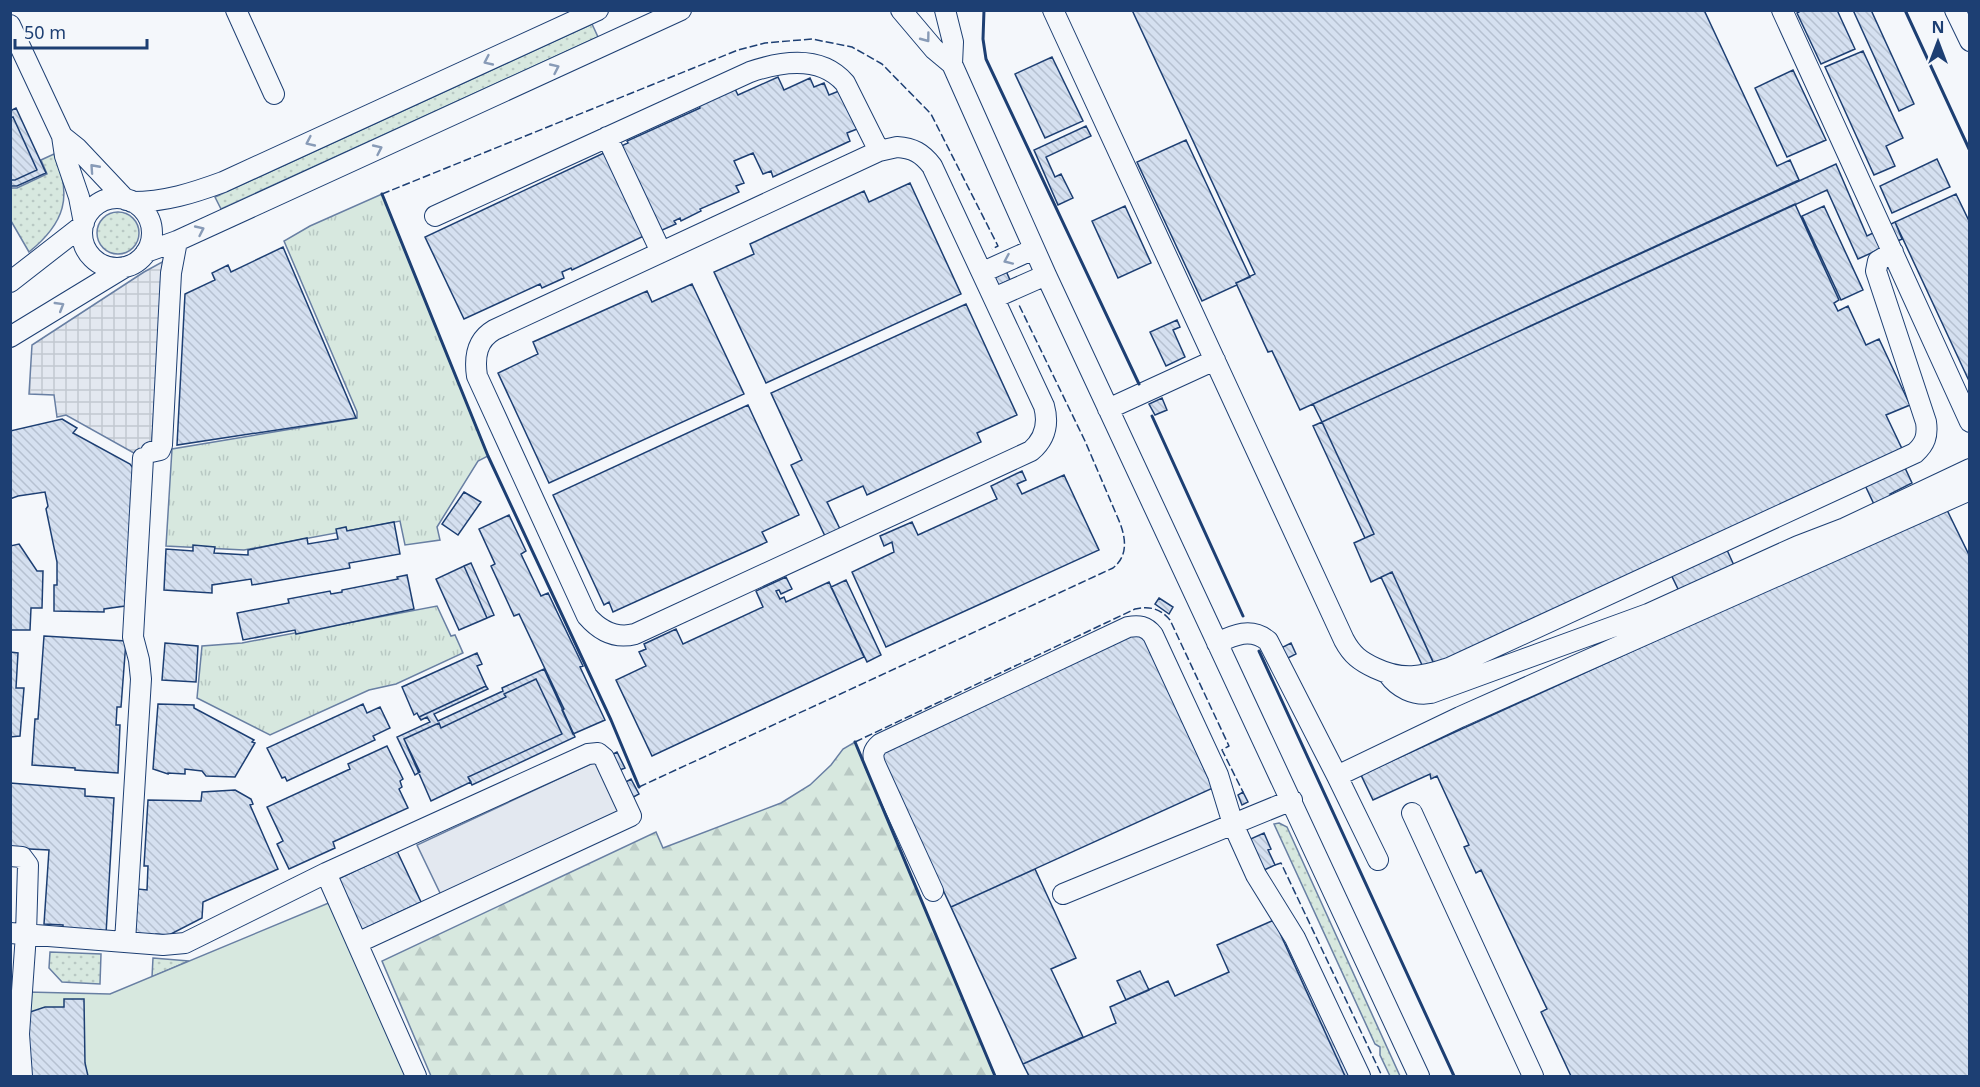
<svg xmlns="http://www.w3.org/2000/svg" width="1980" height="1087" font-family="'Noto Sans',sans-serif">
  <defs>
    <pattern id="grass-dots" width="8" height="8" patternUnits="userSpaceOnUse" patternTransform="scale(1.5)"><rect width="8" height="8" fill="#d7e8df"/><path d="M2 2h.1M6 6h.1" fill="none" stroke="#b8c8c3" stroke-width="1.8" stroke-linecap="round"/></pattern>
    <pattern id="forest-firs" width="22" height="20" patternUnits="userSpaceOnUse" patternTransform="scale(1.5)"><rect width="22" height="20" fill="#d7e8df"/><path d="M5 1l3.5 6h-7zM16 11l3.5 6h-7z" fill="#b8c8c3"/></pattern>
    <pattern id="park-tufts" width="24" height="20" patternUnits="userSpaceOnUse" patternTransform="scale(1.5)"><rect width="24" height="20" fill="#d7e8df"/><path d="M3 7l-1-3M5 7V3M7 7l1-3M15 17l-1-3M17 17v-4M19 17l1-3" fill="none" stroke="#b8c8c3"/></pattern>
    <pattern id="plaza-grid" width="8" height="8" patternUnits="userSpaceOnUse" patternTransform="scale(1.5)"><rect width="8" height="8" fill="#e3e8f0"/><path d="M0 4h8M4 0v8" fill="none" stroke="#c2c8d1"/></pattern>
    <pattern id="building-back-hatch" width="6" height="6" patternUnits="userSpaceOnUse" patternTransform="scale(1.5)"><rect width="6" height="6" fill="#d5e0f0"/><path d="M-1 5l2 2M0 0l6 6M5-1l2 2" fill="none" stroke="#b6c1d1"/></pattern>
  </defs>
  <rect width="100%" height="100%" fill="#f4f7fb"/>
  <!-- grass -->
  <path fill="url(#grass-dots)" stroke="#687fa3" stroke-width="1.5" d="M592,24l6,13 -377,172 -6,-12z
    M54,154c19,42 11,69 -25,98l-18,-31 -1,-33h7l30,-14 -6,-14z
    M97 233a21 21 0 1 1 42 0a21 21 0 1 1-42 0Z
    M1279,823l8,4 113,249h-10l-10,-21v-8l-5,-3 -101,-220z
    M50,952l51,2 -1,30 -38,-2 -13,-14z
    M153,958l36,3 -37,16z"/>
  <!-- forest -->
  <path fill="url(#forest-firs)" stroke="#687fa3" stroke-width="1.5" d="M855,742l140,334h-564l-49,-115 274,-129 7,16 118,-45 29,-18 21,-20 12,-16z"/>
  <!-- park -->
  <path fill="url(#park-tufts)" stroke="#687fa3" stroke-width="1.5" d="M382,194l106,262 -10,5 -41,66 3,13 -35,5 -5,-24 -156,29 -78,-4 6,-97 185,-31v-6l-73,-171 26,-15z
    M437,606l14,30 4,-1 8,18 -67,31 -27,6 -99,45 -73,-37 5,-52 40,-3z"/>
  <!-- pitch -->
  <path fill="#d7e8df" stroke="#687fa3" stroke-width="1.5" d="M331,902l76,174h-380v-84l83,2z"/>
  <!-- parking -->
  <path fill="#e3e8f0" stroke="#687fa3" stroke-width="1.5" d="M597,761l23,50 -179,84 -24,-50z"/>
  <!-- plaza -->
  <path fill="url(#plaza-grid)" stroke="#687fa3" stroke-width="1.5" d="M164,261l-12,178 -2,23 -84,-47 -9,2 -3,-22 -25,-1 3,-49 112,-73z"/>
  <!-- building -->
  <path fill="url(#building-back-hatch)" stroke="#1d3f73" stroke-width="1.5" d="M1132,10h572l73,156 13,-6 9,20 -499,230 -28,-59 -4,1 -32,-69 19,-9z
    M1802,10h35l18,39 -34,15 -24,-51z
    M1853,10h18l43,94 -15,7z
    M1863,51l40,87 -17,8 9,20 -21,9 -49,-108z
    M1052,57l31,64 -38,17 -30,-64z
    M1793,70l33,70 -39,17 -32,-69z
    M778,77l6,13 26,-12 4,9 10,-4 5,12 10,-4 18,38 -10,4 3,8 -77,36 -2,-6 -8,3 -10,-21 -19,8 10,22 -8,3 3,6 -39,17 1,2 -20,10 -1,-3 -6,3 2,3 -16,7 -41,-84 9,-4 -1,-2 73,-33 -1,-3 36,-16 3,6z
    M16,108l30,65 -29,13h-7v-6h5l22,-10 -24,-53 -3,1v-7z
    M13,117l24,53 -22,10h-5v-62z
    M1086,126l5,10 -45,21 9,20 6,-3 12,24 -15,7 -24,-55z
    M1186,140l64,137 -14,6 1,2 -35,16 -65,-139z
    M606,152l40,83 -74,35 -1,-2 -9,4 2,6 -22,10 -2,-4 -76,35 -39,-82z
    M1937,159l13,28 -58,26 -12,-27z
    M1836,164l31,72 28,-14 7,17 -44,20 -31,-69 -505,232 -9,-18z
    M910,183l51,111 -195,89 -52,-111 40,-18 -4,-10 114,-53 5,11z
    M1956,194l14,29v160l-75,-161z
    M1795,204l44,96 -5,3 4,8 10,-5 18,39 13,-6 31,66 -24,10 18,38 -468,215 -44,-96 -21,10 -17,-39 20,-9 -52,-112z
    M1125,206l26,57 -33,15 -26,-57z
    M1824,206l39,84 -22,10 -39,-84z
    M283,247l73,171 -179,27 8,-151 30,-14 -3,-7 16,-8 3,7z
    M1006,271l4,9 -13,6 -4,-9z
    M692,284l52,110 -195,89 -51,-110 40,-19 -5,-12 114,-51 5,11z
    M966,304l51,111 -40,18 4,9 -114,53 -4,-9 -36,16 13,27 -15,7 -34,-71 11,-5 -31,-67z
    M1177,320l3,7 -7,3 12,27 -19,9 -16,-34z
    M1162,398l5,12 -12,5 -6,-11z
    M748,405l51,110 -37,17 5,10 -154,70 -4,-10 -5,3 -51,-110z
    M62,419l15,9 -4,5 57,31 3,4 -2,79 -3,3 -3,56 -21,3v3l-50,-1v-26h3v-23l-11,-53 2,-3 -3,-14 -27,4 -8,3v-68z
    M1322,422l52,112 -9,4 -52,-112z
    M1899,455l13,28 -22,11 15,33 -17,7 -25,-53z
    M1022,471l4,9 -9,4 5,10 42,-19 35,75 -213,97 -34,-75 42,-20 -2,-10 -8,4 -4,-10 32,-14 6,13 79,-36 -6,-13z
    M464,492l17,10 -23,33 -16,-11z
    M1946,508l24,49v519h-399l-30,-64 6,-3 -66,-139 -5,3 -12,-26 5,-2 -32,-69 -6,3 -1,-5 -57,26 -12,-25z
    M509,515l17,36 -5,3 20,42 7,-3 35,73 -3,1 25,53 -32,14 -11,-24 2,-1 -45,-95 -5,2 -23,-50 4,-2 -16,-35z
    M394,522l6,32 -51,9 1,5 -98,17 -1,-6 -39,6v8l-48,-3 2,-41 27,2v-6l22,2 -1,6 34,2v-5l59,-12 1,6 30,-5 -2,-10 10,-2 1,4z
    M1721,537l28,61 -70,-7 -14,-29z
    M19,544l18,27h6l-1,37h-11l-1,22h-20v-84z
    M471,563l23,52 -7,3 -23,-52z
    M464,566l23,52 -28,12 -23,-51z
    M1392,572l41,90 -10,5 -42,-90z
    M407,575l7,34 -118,25 -1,-4 -52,10 -6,-27 52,-10 -1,-4 42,-8 1,3 11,-2v-2l56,-11 -1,-2z
    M786,577l6,12 -11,5 -2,-4 -3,1 4,8 4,-2 2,5 43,-20 35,75 -212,99 -36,-76 30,-14 -7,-14 7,-3 -2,-5 32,-15 7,15 80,-37 -7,-16z
    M846,580l35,75 -14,7 -36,-75z
    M1159,598l14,9 -4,7 -14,-10z
    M1141,631l72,157 -262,119 -73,-156z
    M44,636l82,5 -5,66h-4l-1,18h4l-2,48 -43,-3v-2l-43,-3 3,-46h3z
    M165,643l33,3 -2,36 -34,-2z
    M1291,643l5,11 -10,5 -5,-11z
    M10,652l8,1 -2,35h8l-4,48 -10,1z
    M477,653l5,11 -5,2 9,20 -67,31 -2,-4 -3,2 -12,-28z
    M544,669l31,68 -103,48 -4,-8 94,-43 -26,-55 -32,15 2,3 -65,31 -2,-5 -35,16 16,33 -5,3 -18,-38 33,-15 -3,-5 -6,3 -2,-3 67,-31 2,3 -54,25 4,7 65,-30 -1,-3z
    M536,679l26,55 -94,43 3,5 -40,19 -27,-62 35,-16 2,5 65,-31 -2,-3z
    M158,704l36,1v3l60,32 -2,2 3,1 -20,34 -29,-1 -4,-5 -17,-2v5l-17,-1v1l-15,-5z
    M363,704l4,9 13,-6 10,21 -17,8 2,4 -88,41 -2,-4 -3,1 -15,-30z
    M387,746l16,33 -3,2 2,6 -3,2 9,19 -75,34 2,6 -46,21 -12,-25 6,-3 -16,-34 83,-38 -2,-5z
    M617,752l8,16 -8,3 -8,-15z
    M631,779l8,15 -9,5 -8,-15z
    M10,783l75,6v7l29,2 -8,136 -43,-6v-3l-19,-1 5,-74 -39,-2z
    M235,790l16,9 2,5 -3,1 28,64 -75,33 -1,16 -33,17 -13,-1v2l-21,-2 3,-45 9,1 1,-24h-4l4,-66 53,1 1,-9z
    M1243,792l5,10 -6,3 -4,-10z
    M1264,833l7,16 -3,1 7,15 -13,6 -16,-30z
    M397,851l24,51 -59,28 -24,-51z
    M1035,869l41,89 -25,11 32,68 -60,27 -72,-157z
    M1274,920l71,156h-316l-6,-12 93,-41 -6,-16 58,-26 7,15 54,-24 -12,-27z
    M1295,942l61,134h-11l-59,-130z
    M1140,971l9,19 -23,10 -9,-19z
    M64,999h20l1,64 3,13h-59l-2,-63 18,-6h19z"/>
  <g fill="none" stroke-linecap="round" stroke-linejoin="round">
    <defs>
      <path id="minor" d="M236,10l38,84
        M901,10l33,39 18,15
        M945,10l8,32 -1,22 94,211 373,801
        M1053,10l291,630c8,15 16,21 31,28 27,13 47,9 74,0l466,-215c10,-9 13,-17 11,-31l-50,-151 2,-10 15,-9
        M1782,10l188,412
        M1955,10l15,31
        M10,25l52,111 3,20 14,41 5,26
        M62,136l15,12 49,52
        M607,137l54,115
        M897,147c16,1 25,6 35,19l112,240c5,18 1,33 -13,45l-396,183c-19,5 -35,-3 -48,-18l-110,-240c-3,-20 0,-36 17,-46l385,-179z
        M82 233a35 35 0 1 1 70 0a35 35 0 1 1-70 0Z
        M132,202c33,0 61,-9 91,-20l375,-172
        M435,216l315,-144c32,-11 71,-17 95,11l34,68
        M146,252l31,-11 504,-231
        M983,272l51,-23
        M10,282l72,-56
        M994,298l52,-23
        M10,337l115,-70
        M1108,409l107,-49
        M151,452l9,-2 2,-5 9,-172 6,-32
        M1217,643c17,-8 34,-16 51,-2l69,135 41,84
        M1388,674c10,14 26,22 43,19l217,-79 150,-68 47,-18 125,-59
        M1337,776l123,-59 510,-227
        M1412,813l121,263
        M10,856l12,1 6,8 -2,69 -7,100 3,42
        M326,873l90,203
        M933,891l-58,-127c-3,-9 -2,-14 5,-20l248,-117c11,-2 18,-1 25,8l65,140 15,49 23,51 39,63 65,138
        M1063,894l229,-94
        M10,933l153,12 22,-2 141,-70 262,-119 10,-1 6,5 27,58 -274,127
        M125,942l16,-263 -2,-19 -6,-23 10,-179"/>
    </defs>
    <!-- minor casing -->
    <use href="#minor" stroke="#1d3f73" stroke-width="22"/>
    <!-- minor -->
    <use href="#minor" stroke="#f4f7fb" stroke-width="20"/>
    <!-- fence -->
    <path stroke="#1d3f73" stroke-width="1.5" stroke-dasharray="8 3" stroke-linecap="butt" d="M382,194l356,-144 27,-7 47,-4 40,8 30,17 49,50 67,132 -6,3
      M855,742l280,-133c14,-3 25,-1 35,11l59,126 -7,4 21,42
      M639,787l474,-219c15,-12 13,-29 7,-45l-35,-82 -66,-136
      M1275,865l6,-2 101,213"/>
    <!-- wall -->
    <path stroke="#1d3f73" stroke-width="3" d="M984,10l-1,29 3,20 153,325
      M1905,10l65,141
      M382,194l106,262 123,264 28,67
      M1152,416l91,200
      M1259,651l195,425
      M855,742l140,334"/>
  </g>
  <!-- one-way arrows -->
  <defs><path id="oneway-chevron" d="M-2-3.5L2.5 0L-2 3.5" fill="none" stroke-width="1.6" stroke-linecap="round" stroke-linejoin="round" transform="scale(1.5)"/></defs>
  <g stroke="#889bb7">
    <use href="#oneway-chevron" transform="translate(926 38) rotate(53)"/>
    <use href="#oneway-chevron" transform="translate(488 61) rotate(155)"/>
    <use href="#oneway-chevron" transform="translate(555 68) rotate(-25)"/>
    <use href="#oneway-chevron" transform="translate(310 142) rotate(155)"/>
    <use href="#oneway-chevron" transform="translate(378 149) rotate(-25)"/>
    <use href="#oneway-chevron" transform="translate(94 168) rotate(-132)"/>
    <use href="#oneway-chevron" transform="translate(200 230) rotate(-25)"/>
    <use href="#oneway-chevron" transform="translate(1008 260) rotate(156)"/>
    <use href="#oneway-chevron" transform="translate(60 306) rotate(-31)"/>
  </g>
  <!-- border -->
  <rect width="1980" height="1087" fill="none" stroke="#1d3f73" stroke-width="24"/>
  <!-- north arrow -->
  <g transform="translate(1938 42)" stroke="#f4f7fb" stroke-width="4.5" paint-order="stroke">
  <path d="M0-4.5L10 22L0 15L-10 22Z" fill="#1d3f73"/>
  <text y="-9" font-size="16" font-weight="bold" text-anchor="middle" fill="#1d3f73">N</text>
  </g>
  <!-- scale -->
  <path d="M15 39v9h132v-9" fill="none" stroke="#1d3f73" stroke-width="3"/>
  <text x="24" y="39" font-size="18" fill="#1d3f73" stroke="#f4f7fb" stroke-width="4.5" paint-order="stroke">50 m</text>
</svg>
